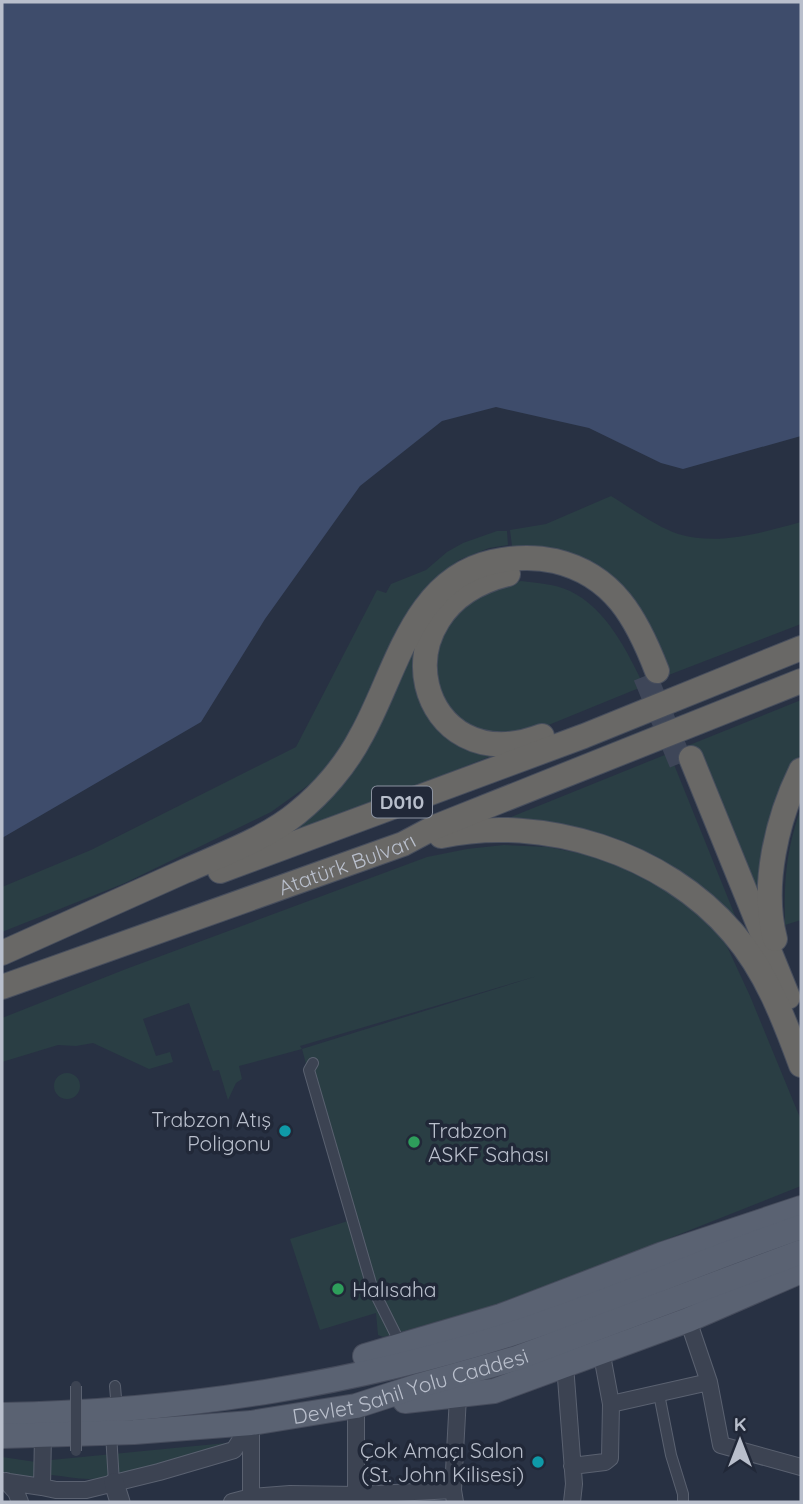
<svg xmlns="http://www.w3.org/2000/svg" width="803" height="1504" font-family="Quicksand,sans-serif">
  <rect width="100%" height="100%" fill="#283143"/>
  <!-- green -->
  <path fill="#2a3e44" fill-rule="evenodd" d="M611,496c18,11 48,32 67,38 42,12 82,-1 123,-12v102l-135,52 -20,-55 -111,-74 -23,-1 -2,-16 36,-6z
    M497,531h10l1,14 -19,3 -30,12 -26,22 -87,165 -29,32 -46,33 -146,71 -123,49v-45l89,-37 205,-103 81,-157 9,3 5,-9 35,-14 21,-18 16,-9z
    M521,581c17,2 34,3 49,10 37,18 57,60 74,95l-120,49 -26,2 -38,-16 -25,-36 5,-51 8,-14 45,-33z
    M417,640l-2,37 84,76 -242,95 43,-26z
    M801,700v53l-11,20 -29,138 -66,-157 -22,8 63,156 -45,-38 -195,-57z
    M801,808v112l-16,5c-1,-45 1,-74 16,-117z
    M504,845l44,2 35,7 37,12 31,14 42,27 31,33 26,56 51,124v66l-262,104 -54,18 -102,29 -5,-2 -2,-22 -56,17 -30,-91 58,-18 -46,-172 -63,17 3,13 -6,4 -8,17 -9,-30 -6,1 -24,-68 -46,16 13,37 14,-4 3,10 -24,7 -56,-26 -17,3 -18,-1 -56,17v-44l124,-49 301,-112 40,-8zM537,976l-235,73 -2,-3z
    M54 1086a13 13 0 1 1 26 0a13 13 0 1 1-26 0Z
    M226,1443v3c-44,14 -90,31 -137,33 -12,0 -25,-3 -38,-4v-15z
    M2,1457l34,5 -1,14 -16,3 -17,-2z"/>
  <!-- water -->
  <path fill="#3e4c6b" d="M2,2h799v434l-118,33 -22,-6 -72,-35 -93,-21 -54,14 -82,65 -95,133 -64,103 -199,116z"/>
  <g fill="none" stroke-linecap="round" stroke-linejoin="round">
    <!-- trunk-tunnel -->
    <path stroke="#3e4658" stroke-width="24" stroke-dasharray="24 12" stroke-linecap="butt" d="M645,676l36,87"/>
    <defs>
      <path id="pedestrian" d="M313,1063l-4,7 63,217 29,58
        M115,1386l2,24
        M659,1394l12,61 12,39v8
        M111,1433l3,50"/>
      <path id="minor" d="M688,1320l21,62 12,63 80,22
        M565,1365l9,119 -2,18
        M611,1404l98,-22
        M43,1435l-1,52 14,3h30l73,-18 75,-22 17,-27
        M572,1466l33,-4 5,-4 1,-54 -10,-54
        M2,1481l40,6
        M6,1481l10,11 4,10
        M356,1495v-89
        M251,1497l39,-3 66,1 97,-5
        M232,1502l19,-5v-74
        M455,1502l-2,-12 5,-94"/>
      <path id="tertiary" d="M114,1483l6,19"/>
      <g id="primary">
        <path d="M365,1356l136,-40 162,-62 138,-46"/>
        <path d="M405,1401l89,-10 194,-71 113,-49"/>
        <path d="M2,1415c179,-3 366,-32 536,-90 88,-30 174,-68 263,-98"/>
        <path id="s1" d="M2,1436l132,-4 117,-9 105,-17 65,-21 96,-27 284,-106"/>
      </g>
      <g id="trunk">
        <path d="M508,574c-136,33 -91,210 34,162"/>
        <path d="M691,758l97,239"/>
        <path d="M441,836c102,-22 224,17 292,97 33,38 51,86 68,132"/>
        <path d="M220,871l364,-135 217,-88"/>
        <path d="M775,939c-14,-54 2,-120 26,-169"/>
        <path d="M2,953c61,-27 122,-55 183,-82 36,-16 82,-33 112,-58 25,-20 49,-48 64,-77 35,-62 51,-156 131,-174 22,-5 41,-6 63,-1 59,14 82,58 102,110"/>
        <path id="s2" d="M2,987l401,-143 32,-17 366,-146"/>
      </g>
    </defs>
    <!-- pedestrian casing -->
    <use href="#pedestrian" stroke="#5a6170" stroke-width="12"/>
    <!-- minor casing -->
    <use href="#minor" stroke="#5a6170" stroke-width="18"/>
    <!-- tertiary casing -->
    <use href="#tertiary" stroke="#5a6170" stroke-width="21"/>
    <!-- primary casing -->
    <use href="#primary" stroke="#464c5c" stroke-width="26"/>
    <!-- trunk casing -->
    <use href="#trunk" stroke="#474e5d" stroke-width="26"/>
    <!-- pedestrian -->
    <use href="#pedestrian" stroke="#3c4352" stroke-width="10"/>
    <!-- minor -->
    <use href="#minor" stroke="#3c4352" stroke-width="16"/>
    <!-- tertiary -->
    <use href="#tertiary" stroke="#3c4352" stroke-width="19"/>
    <!-- primary -->
    <use href="#primary" stroke="#5a6272" stroke-width="24"/>
    <!-- trunk -->
    <use href="#trunk" stroke="#696866" stroke-width="24"/>
    <defs>
      <path id="pedestrian-bridge" d="M76,1386v65"/>
    </defs>
    <!-- pedestrian-bridge casing -->
    <use href="#pedestrian-bridge" stroke="#5a6170" stroke-width="12" stroke-linecap="butt"/>
    <!-- pedestrian-bridge -->
    <use href="#pedestrian-bridge" stroke="#3c4352" stroke-width="10"/>
  </g>
  <!-- markers -->
  <g fill="#0f9aa8" stroke="#212838" stroke-width="2.5">
    <circle cx="285" cy="1131" r="7"/>
    <circle cx="538" cy="1462" r="7"/>
  </g>
  <g fill="#2e9e5b" stroke="#212838" stroke-width="2.5">
    <circle cx="414" cy="1142" r="7"/>
    <circle cx="338" cy="1289" r="7"/>
  </g>
  <g text-anchor="middle" dominant-baseline="central" stroke-width="7" stroke-linejoin="round" paint-order="stroke">
    <!-- shield labels -->
    <rect fill="#212838" stroke="#8b92a0" stroke-width="2" x="372" y="786.5" width="60" height="31" rx="5"/>
    <g font-size="19" font-weight="bold" fill="#b9bfcc">
      <text x="402" y="802">D010</text>
    </g>
    <!-- street labels -->
    <g font-size="21" fill="#b9bfcc" stroke="#212838">
      <text stroke="none"><textPath href="#s2" startOffset="366">Atatürk Bulvarı</textPath></text>
      <text stroke="none"><textPath href="#s1" startOffset="413">Devlet Sahil Yolu Caddesi</textPath></text>
    </g>
    <!-- poi labels -->
    <g font-size="21" fill="#b9bfcc" stroke="#212838" text-anchor="end">
      <text x="271" y="1119">Trabzon Atış<tspan x="271" dy="24">Poligonu</tspan></text>
      <text x="428" y="1130" text-anchor="start">Trabzon<tspan x="428" dy="24">ASKF Sahası</tspan></text>
      <text x="352" y="1289" text-anchor="start">Halısaha</text>
      <text x="524" y="1450">Çok Amaçı Salon<tspan x="524" dy="24">(St. John Kilisesi)</tspan></text>
    </g>
  </g>
  <!-- border -->
  <rect width="803" height="1504" fill="none" stroke="#b9bfcc" stroke-width="7"/>
  <!-- north arrow -->
  <g transform="translate(740 1441)" stroke="#212838" stroke-width="5" paint-order="stroke">
  <path d="M0-5L12 26L0 18L-12 26Z" fill="#b9bfcc"/>
  <text y="-10" font-size="19" font-weight="bold" text-anchor="middle" fill="#b9bfcc">K</text>
  </g>
</svg>
